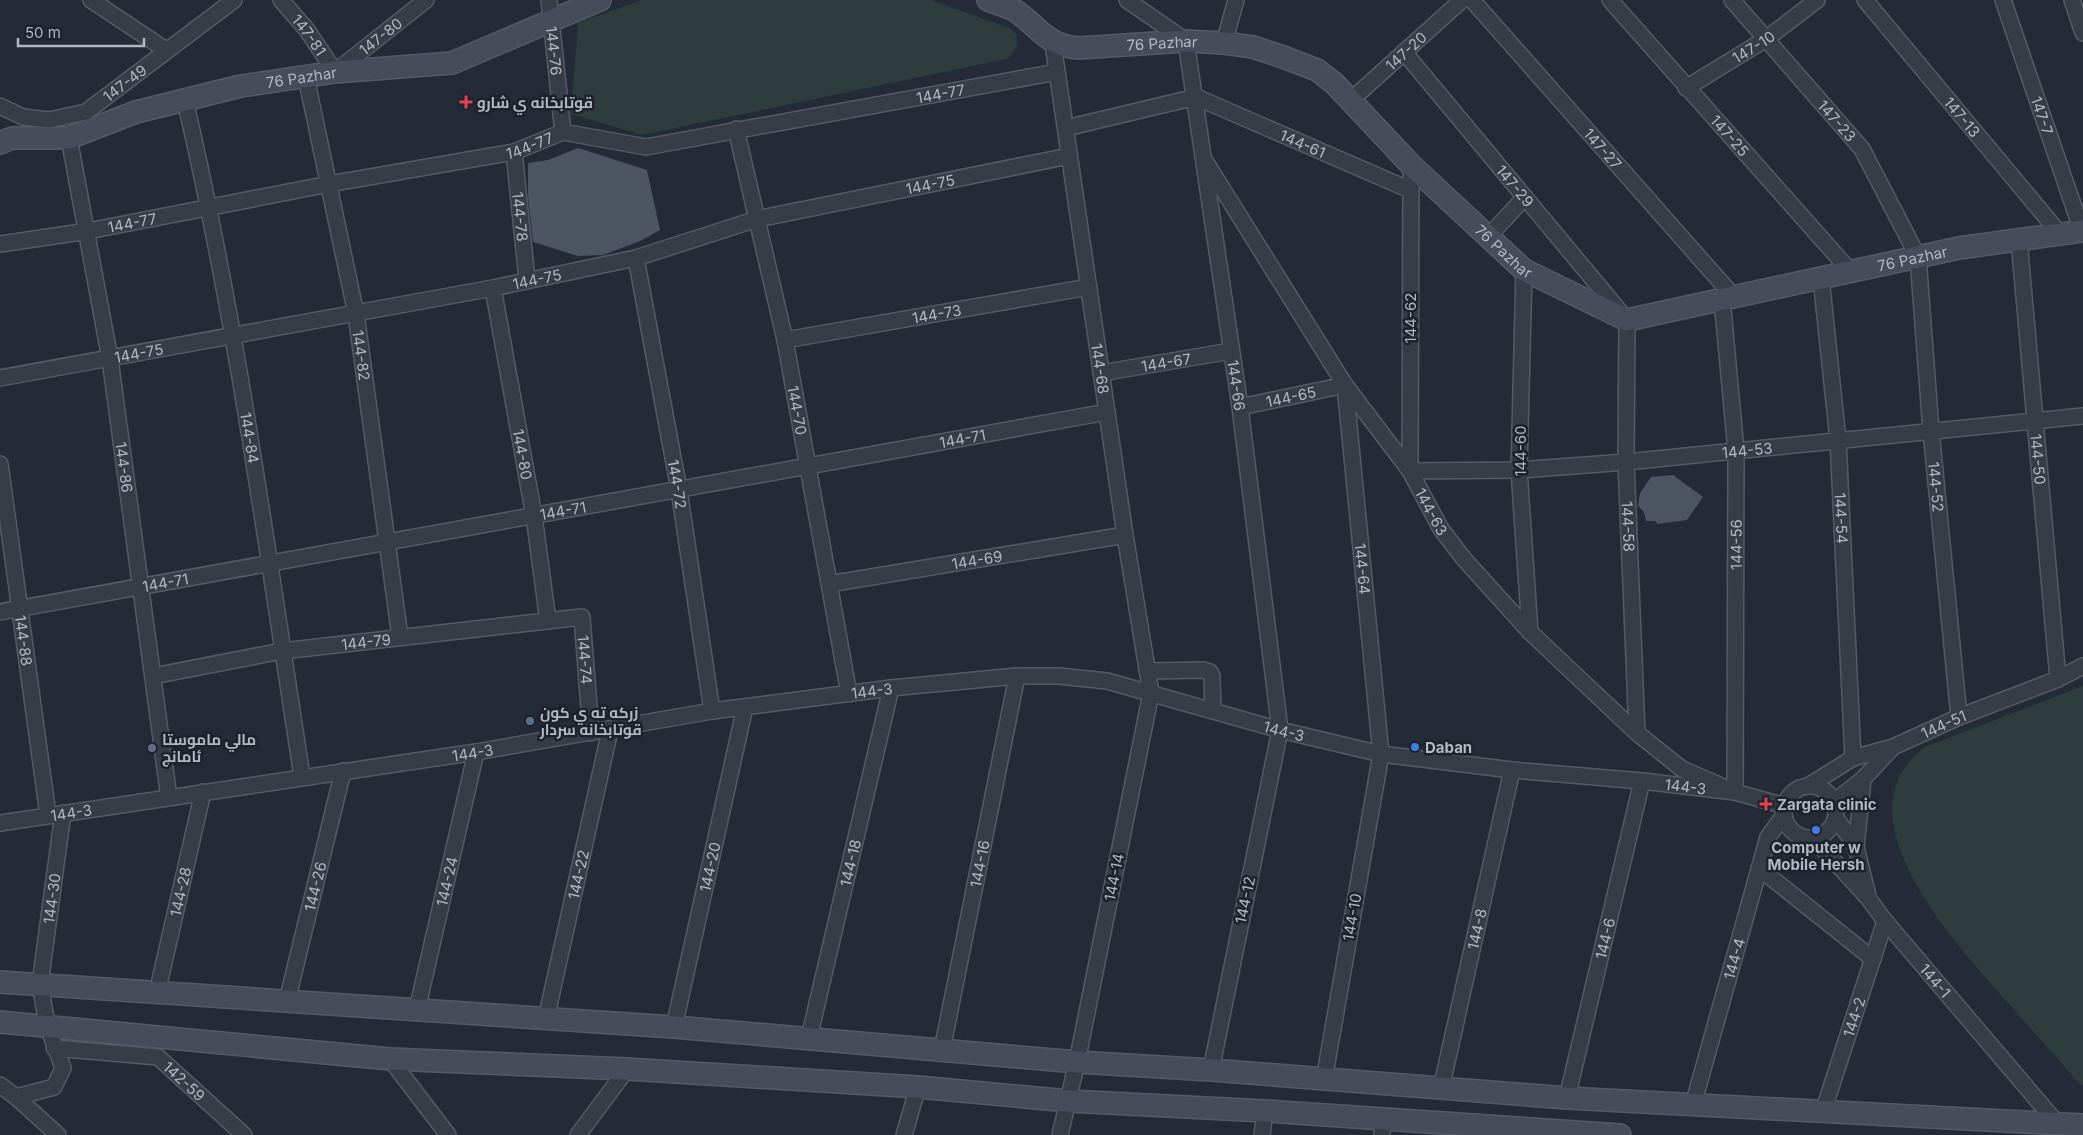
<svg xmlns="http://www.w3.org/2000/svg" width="2083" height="1135" font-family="Inter,Cairo,sans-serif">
  <rect width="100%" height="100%" fill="#242b36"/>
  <!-- green -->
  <path fill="#2d3d3e" d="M642,0h289l78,28 6,4c5,10 1,21 -9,27l-364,76 -71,-21 7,-91z
    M2083,686v400c-9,-6 -16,-17 -23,-25 -15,-16 -29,-32 -43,-48 -50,-57 -187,-196 -92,-266z"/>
  <!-- building -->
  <path fill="#4d5562" d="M578,148l69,22 13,60 -20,11 -37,14 -25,1 -45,-14 -5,-47v-32l20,-3z
    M1673,475l30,22 -16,23 -29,4 -3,-3h-9l-2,-9 -6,-6 2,-13 11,-16z"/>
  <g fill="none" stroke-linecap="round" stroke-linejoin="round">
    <defs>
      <g id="street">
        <path d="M91,0l75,50"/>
        <path id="s1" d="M281,0l26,30 28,42 91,-72"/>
        <path id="s2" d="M549,0l14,132"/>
        <path id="s3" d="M1127,0l59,41 54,366 40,323 -69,340"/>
        <path id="s4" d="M1472,0l262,297"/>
        <path id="s5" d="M1610,0l241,272"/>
        <path id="s6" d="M1732,0l130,149 56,108 13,174 28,286"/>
        <path id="s7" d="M1865,0l195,234"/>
        <path id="s8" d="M2003,0l79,231"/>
        <path d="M2072,0l11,33"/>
        <path d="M1224,43l12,-43"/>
        <path id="s9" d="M1053,44l72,491 26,158 -74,369 -17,73"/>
        <path id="s10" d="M1404,52l223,268 -1,142 11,271"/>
        <path id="s11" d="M306,77l50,237 44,323"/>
        <path id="s12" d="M1686,88l80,-49 51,-39"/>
        <path id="s13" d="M185,100c52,223 82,450 117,676"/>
        <path id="s14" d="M1350,101l112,-101"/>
        <path id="s15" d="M0,106l23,11 26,3 37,-8 148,-112"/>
        <path id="s16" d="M1066,128l130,-31 214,93"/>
        <path id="s17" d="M736,129l49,211 64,354"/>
        <path id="s18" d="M69,138l41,221 59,439"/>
        <path id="s19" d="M514,152l13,128"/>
        <path id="s20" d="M1205,161l140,224 65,86 31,58 23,30 66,73 107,101 45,36 53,23 1,-341 -14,-152"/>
        <path id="s21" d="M1411,165l-1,306 109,-1 107,-8 457,-46"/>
        <path d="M1488,237l37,-40"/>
        <path id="s22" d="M2019,240l39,439"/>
        <path id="s23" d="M0,244l88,-13 241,-47 185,-32 49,-20 83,15 411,-75"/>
        <path id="s24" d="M636,258l43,232 33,221"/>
        <path d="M1524,270l-5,200 11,162"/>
        <path id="s25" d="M1821,278l17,162 15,318"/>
        <path id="s26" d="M493,288l41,228 14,105"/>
        <path id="s27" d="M785,340l304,-53"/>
        <path id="s28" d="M1101,373l130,-22"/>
        <path id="s29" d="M0,378l493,-90 143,-30 121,-39 312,-63"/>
        <path id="s30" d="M1240,407l105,-22 36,369 -57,326"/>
        <path id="s31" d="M0,464l48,351"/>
        <path id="s32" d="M829,584l296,-49"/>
        <path id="s33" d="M0,612l1107,-200"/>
        <path d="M1147,671l57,-1 6,2 2,4 1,35"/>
        <path id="s34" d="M153,676l129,-25 300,-34 9,116"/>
        <path id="s35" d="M1808,786l45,-28 40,-11 66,-30 99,-38 25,-13"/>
        <circle cx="1810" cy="812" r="26"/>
        <path d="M1834,802l29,-23 30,-32"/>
        <path d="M1836,818l20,29 12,49"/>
        <path id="s36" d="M0,823l476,-71 236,-41 179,-23 126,-12h42l48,5 173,49 101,24 131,16 130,11 93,11 50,14"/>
        <path id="s37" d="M1813,838l55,60 17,23 171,201"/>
        <path d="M1856,847l7,-68"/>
        <path d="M1759,868l114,91"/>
        <path id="s38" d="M157,993l46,-201"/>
        <path id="s39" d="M287,1001l56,-230"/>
        <path id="s40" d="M417,1010l59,-258"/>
        <path id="s41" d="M546,1019l64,-289"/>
        <path id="s42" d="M674,1027l71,-320"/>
        <path id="s43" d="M809,1038l82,-350"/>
        <path id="s44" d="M54,1048l104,9 86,78"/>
        <path id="s45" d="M942,1050l75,-374"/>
        <path d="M390,1059l58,76"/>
        <path id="s46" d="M0,1085l16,12 38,-10 9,-19 -16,-44 -7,-40 23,-171"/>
        <path id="s47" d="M1441,1089l71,-319"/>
        <path d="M16,1097l42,38"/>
        <path id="s48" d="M1567,1098l75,-317"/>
        <path id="s49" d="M1693,1105l75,-268 16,-22"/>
        <path id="s50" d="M1823,1112l62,-191"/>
        <path d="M578,1135l49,-66"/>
        <path d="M904,1135l14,-48"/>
        <path d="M1262,1135l3,-24"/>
        <path d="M1382,1135l1,-16"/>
      </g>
      <g id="secondary">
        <path id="s51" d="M988,0c9,3 18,6 26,10 25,16 32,36 65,38l107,-7 38,2 29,4 30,10 34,13 18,14 76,81 113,105 103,50 332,-72 124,-17"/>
        <path id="s52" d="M0,143l12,-5h57l67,-26 105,-26 94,-14 117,-9 148,-63"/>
        <path d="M0,982l674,45 403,35 134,8 356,28 516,27"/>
        <path d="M0,1022l390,37 237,10 291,18 151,14 196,10 355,24"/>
      </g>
    </defs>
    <!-- street casing -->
    <use href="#street" stroke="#555b65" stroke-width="18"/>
    <!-- secondary casing -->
    <use href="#secondary" stroke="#555b65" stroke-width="24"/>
    <!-- street -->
    <use href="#street" stroke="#373d47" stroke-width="15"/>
    <!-- secondary -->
    <use href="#secondary" stroke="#464c5a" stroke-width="21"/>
  </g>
  <!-- markers -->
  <g fill="#e0444e" stroke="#1d222c" stroke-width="2">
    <path d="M463.5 94.5h5v5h5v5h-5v5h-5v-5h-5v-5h5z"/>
    <path d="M1763.5 796.5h5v5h5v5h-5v5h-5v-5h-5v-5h5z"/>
  </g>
  <g fill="#5c6f8a" stroke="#1d222c" stroke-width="2">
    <circle cx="530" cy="721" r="5"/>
    <circle cx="152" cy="748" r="5"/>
  </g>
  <g fill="#3f7fe0" stroke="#1d222c" stroke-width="2">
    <circle cx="1415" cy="747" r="5"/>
    <circle cx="1816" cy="830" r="5"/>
  </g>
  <g text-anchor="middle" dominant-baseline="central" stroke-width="5" stroke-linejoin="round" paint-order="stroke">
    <!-- street labels -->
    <g font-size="15" fill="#b2b8c3" stroke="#1d222c">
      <text stroke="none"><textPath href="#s1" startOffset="45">147-81</textPath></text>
      <text stroke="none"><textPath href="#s1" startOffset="148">147-80</textPath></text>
      <text stroke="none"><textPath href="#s51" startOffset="188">76 Pazhar</textPath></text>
      <text stroke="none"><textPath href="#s12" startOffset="79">147-10</textPath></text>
      <text stroke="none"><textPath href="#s14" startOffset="75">147-20</textPath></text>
      <text stroke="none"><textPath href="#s2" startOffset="51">144-76</textPath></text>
      <text stroke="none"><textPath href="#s52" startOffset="311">76 Pazhar</textPath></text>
      <text stroke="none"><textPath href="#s15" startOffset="138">147-49</textPath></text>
      <text stroke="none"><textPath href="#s23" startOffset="959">144-77</textPath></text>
      <text stroke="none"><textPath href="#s8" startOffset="122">147-7</textPath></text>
      <text stroke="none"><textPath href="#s7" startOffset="152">147-13</textPath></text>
      <text stroke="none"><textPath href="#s6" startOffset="160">147-23</textPath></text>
      <text stroke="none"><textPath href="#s5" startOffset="181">147-25</textPath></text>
      <text stroke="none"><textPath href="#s23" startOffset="539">144-77</textPath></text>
      <text stroke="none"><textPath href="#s16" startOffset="250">144-61</textPath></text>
      <text stroke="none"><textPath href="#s4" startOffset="198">147-27</textPath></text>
      <text stroke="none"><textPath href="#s29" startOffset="951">144-75</textPath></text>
      <text stroke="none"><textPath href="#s10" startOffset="174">147-29</textPath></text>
      <text stroke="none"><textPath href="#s19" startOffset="65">144-78</textPath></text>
      <text stroke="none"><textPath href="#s23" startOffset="134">144-77</textPath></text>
      <text stroke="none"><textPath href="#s51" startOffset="608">76 Pazhar</textPath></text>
      <text stroke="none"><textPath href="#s51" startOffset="1042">76 Pazhar</textPath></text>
      <text stroke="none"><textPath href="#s29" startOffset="546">144-75</textPath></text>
      <text stroke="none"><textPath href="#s27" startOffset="154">144-73</textPath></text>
      <text transform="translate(1410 318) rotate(-90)">144-62</text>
      <text stroke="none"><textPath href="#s29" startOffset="141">144-75</textPath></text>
      <text stroke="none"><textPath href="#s11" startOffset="284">144-82</textPath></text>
      <text stroke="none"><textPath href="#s28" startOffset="66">144-67</textPath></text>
      <text stroke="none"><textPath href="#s9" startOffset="328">144-68</textPath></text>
      <text stroke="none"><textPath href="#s3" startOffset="420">144-66</textPath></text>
      <text stroke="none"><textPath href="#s30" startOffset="52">144-65</textPath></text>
      <text stroke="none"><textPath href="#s17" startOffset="288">144-70</textPath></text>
      <text stroke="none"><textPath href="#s13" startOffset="344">144-84</textPath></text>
      <text stroke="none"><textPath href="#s33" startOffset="978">144-71</textPath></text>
      <text stroke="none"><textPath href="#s21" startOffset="644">144-53</textPath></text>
      <text transform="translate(1520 451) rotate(-90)">144-60</text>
      <text stroke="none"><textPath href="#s26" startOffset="169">144-80</textPath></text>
      <text stroke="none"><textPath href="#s22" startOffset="220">144-50</textPath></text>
      <text stroke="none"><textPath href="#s18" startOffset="334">144-86</textPath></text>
      <text stroke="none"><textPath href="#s24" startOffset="230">144-72</textPath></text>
      <text stroke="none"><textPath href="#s6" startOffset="550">144-52</textPath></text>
      <text stroke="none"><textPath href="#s33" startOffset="572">144-71</textPath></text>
      <text stroke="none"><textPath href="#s20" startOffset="418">144-63</textPath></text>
      <text stroke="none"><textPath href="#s25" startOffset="241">144-54</textPath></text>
      <text stroke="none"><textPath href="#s10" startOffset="555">144-58</textPath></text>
      <text stroke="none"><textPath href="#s20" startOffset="1084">144-56</textPath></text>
      <text stroke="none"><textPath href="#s32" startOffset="150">144-69</textPath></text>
      <text stroke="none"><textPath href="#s30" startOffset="292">144-64</textPath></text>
      <text stroke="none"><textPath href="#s33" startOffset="168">144-71</textPath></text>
      <text stroke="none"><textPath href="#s31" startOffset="178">144-88</textPath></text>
      <text stroke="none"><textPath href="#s34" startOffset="216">144-79</textPath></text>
      <text stroke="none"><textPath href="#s34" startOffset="476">144-74</textPath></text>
      <text stroke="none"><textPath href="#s36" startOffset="882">144-3</textPath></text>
      <text stroke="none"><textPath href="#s35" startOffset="150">144-51</textPath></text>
      <text stroke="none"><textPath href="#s36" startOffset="1302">144-3</textPath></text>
      <text stroke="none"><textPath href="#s36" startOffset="478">144-3</textPath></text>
      <text stroke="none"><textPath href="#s36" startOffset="1708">144-3</textPath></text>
      <text stroke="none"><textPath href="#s36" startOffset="72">144-3</textPath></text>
      <text stroke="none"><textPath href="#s43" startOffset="180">144-18</textPath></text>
      <text stroke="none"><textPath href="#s45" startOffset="190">144-16</textPath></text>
      <text stroke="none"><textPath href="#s42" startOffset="164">144-20</textPath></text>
      <text stroke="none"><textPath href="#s41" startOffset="148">144-22</textPath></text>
      <text transform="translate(1114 877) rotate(-79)">144-14</text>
      <text stroke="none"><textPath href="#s40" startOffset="132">144-24</textPath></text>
      <text stroke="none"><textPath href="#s39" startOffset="118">144-26</textPath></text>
      <text stroke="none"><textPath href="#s38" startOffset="104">144-28</textPath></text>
      <text stroke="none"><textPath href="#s46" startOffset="254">144-30</textPath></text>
      <text transform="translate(1245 900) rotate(-78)">144-12</text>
      <text transform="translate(1352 917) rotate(-80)">144-10</text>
      <text stroke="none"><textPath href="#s47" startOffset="164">144-8</textPath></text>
      <text stroke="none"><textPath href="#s48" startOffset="164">144-6</textPath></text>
      <text stroke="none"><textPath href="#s49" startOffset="152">144-4</textPath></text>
      <text stroke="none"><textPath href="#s37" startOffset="188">144-1</textPath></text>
      <text stroke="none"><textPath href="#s50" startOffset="100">144-2</textPath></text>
      <text stroke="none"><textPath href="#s44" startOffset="140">142-59</textPath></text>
    </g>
    <!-- poi labels -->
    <g font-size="15" font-weight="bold" fill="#b2b8c3" stroke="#1d222c" text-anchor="start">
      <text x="477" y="102">قوتابخانه ي شارو</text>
      <text x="540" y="712">زركه ته ي كون<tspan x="540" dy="17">قوتابخانه سردار</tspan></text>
      <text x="162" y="739">مالي ماموستا<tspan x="162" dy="17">ئامانج</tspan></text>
      <text x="1425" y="747">Daban</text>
      <text x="1777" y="804">Zargata clinic</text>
      <text x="1816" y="847" text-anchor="middle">Computer w<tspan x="1816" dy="17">Mobile Hersh</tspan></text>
    </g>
  </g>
  <!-- scale -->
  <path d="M18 38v8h126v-8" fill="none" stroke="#b2b8c3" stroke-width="2.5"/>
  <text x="25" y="38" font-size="15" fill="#b2b8c3" stroke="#1d222c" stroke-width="4" paint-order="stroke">50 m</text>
</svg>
